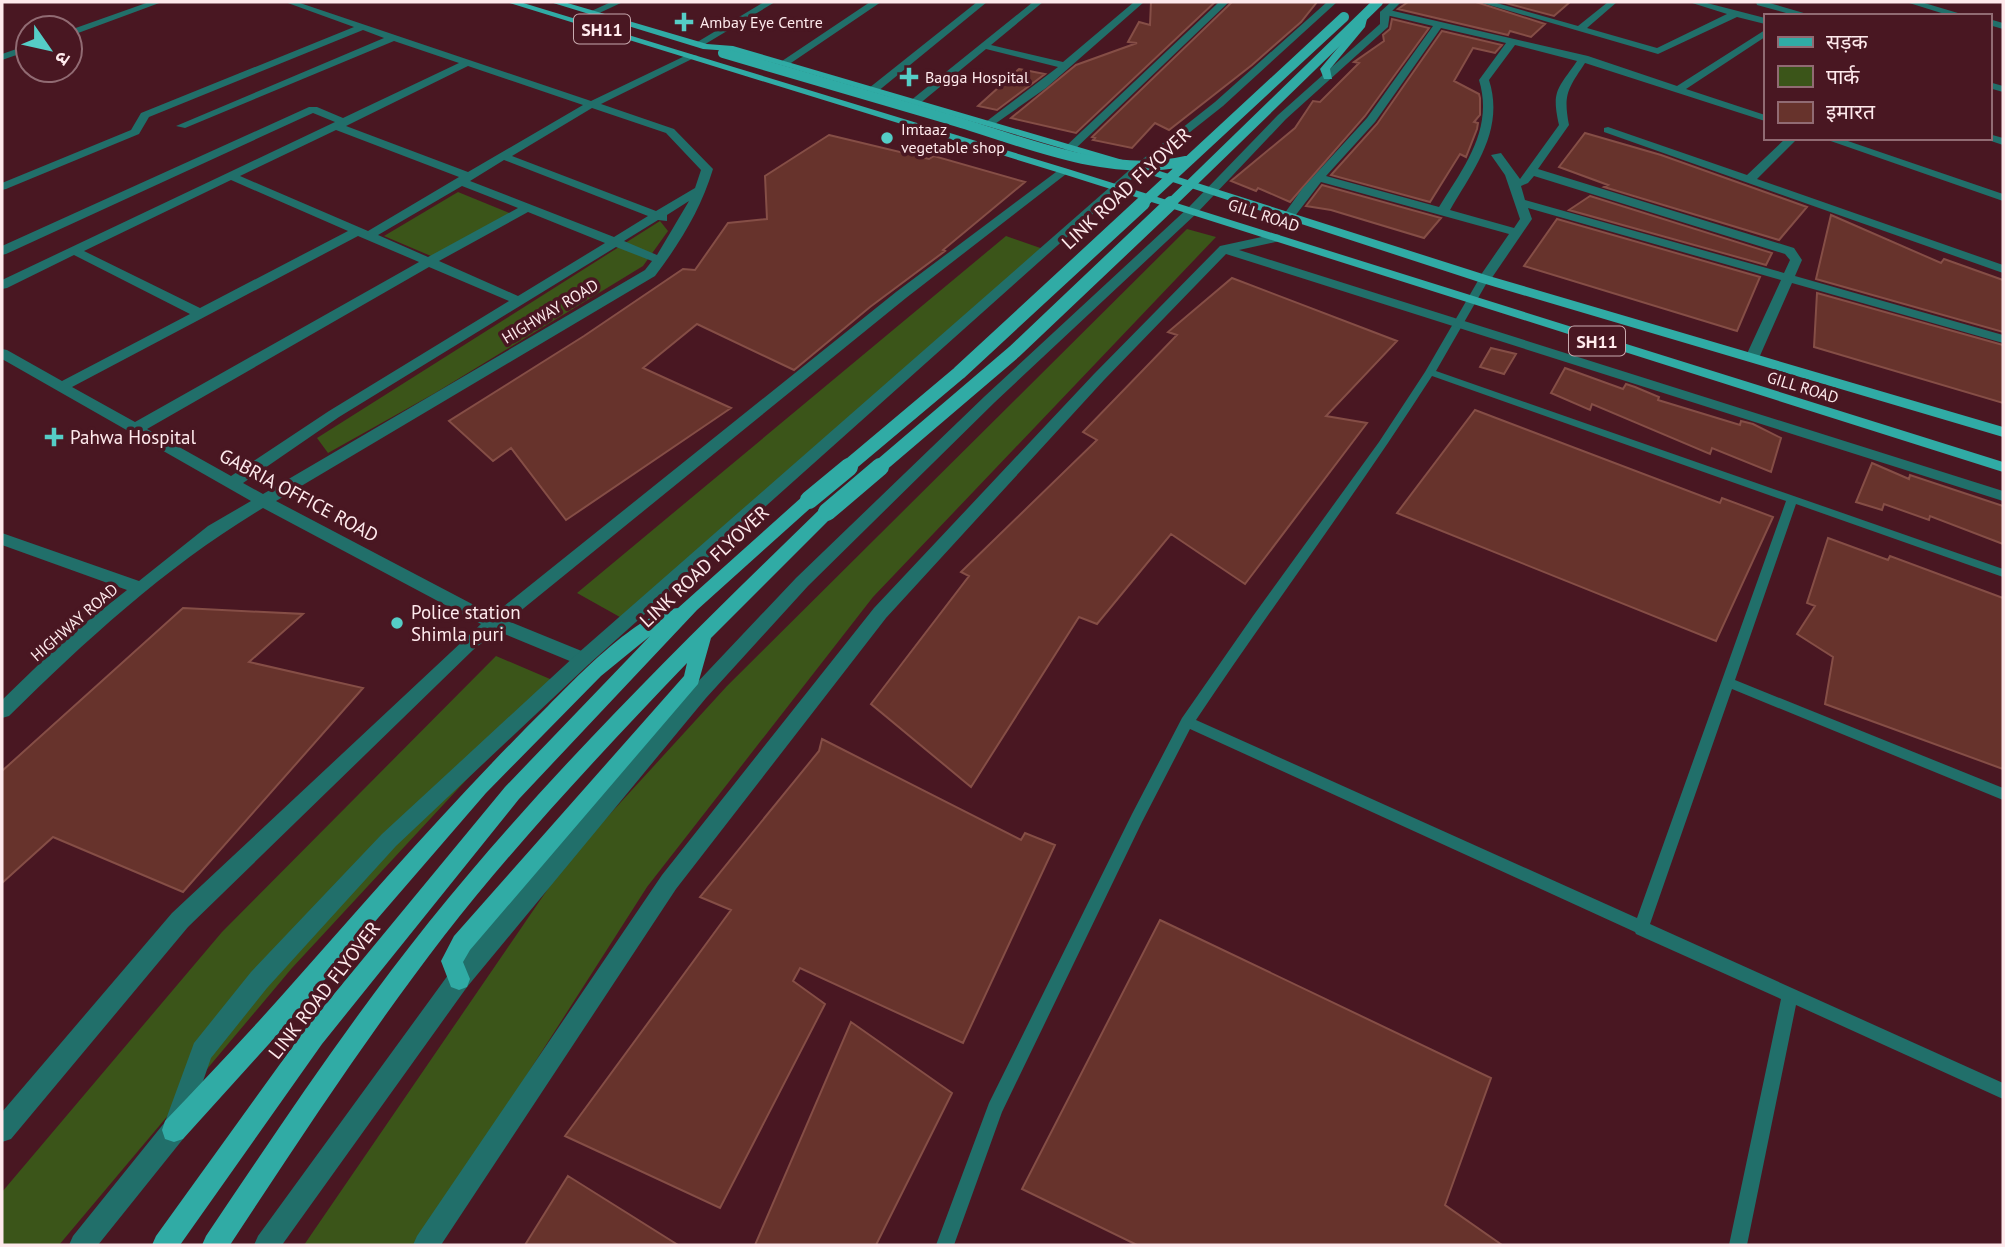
<svg xmlns="http://www.w3.org/2000/svg" width="2005" height="1247" font-family="'PT Sans','Noto Sans Devanagari',sans-serif">
  <rect width="100%" height="100%" fill="#491722"/>
  <!-- green -->
  <path fill="#3b5519" d="M458,192l54,22 -74,45 -54,-23z
    M660,221l8,10 -25,35 -208,127 -107,60 -11,-15z
    M1187,229l29,8 -343,360 -226,290 -229,358h-114l263,-384 160,-175z
    M1006,236l43,15 -422,370 -50,-28z
    M496,656l61,26 -265,286 -233,277h-57v-53l220,-260z"/>
  <!-- building -->
  <path fill="#67332c" stroke="#854e46" stroke-width="2" d="M1151,2h64l-139,131 -65,-15 65,-53 61,-22 -9,-1 11,-20 11,3z
    M1232,2h85l-16,20 -49,43 -83,65 -14,-7 -23,25 -39,-8 2,-2 -3,-1z
    M1408,2h68l69,22 -14,13 -21,-6 -2,4 -110,-26z
    M1502,2h68l-16,14z
    M1392,19l37,9 -64,88 -75,86 -32,-14 -2,3 -25,-10 64,-53 18,-27 7,1 39,-39 -5,-1 30,-21 -1,-6 7,-6z
    M1442,31l60,14 -7,8 -22,-5 -19,33 25,13 1,4v17l-6,7 4,1 -1,6 -11,28 -6,-3 -30,48 -99,-27 46,-51z
    M1019,69l26,5 -48,36 -19,-4z
    M1585,133l76,22 146,52 -28,33 -175,-53 4,-2 -49,-18z
    M829,135l100,24 5,-3 91,26 -82,68 2,1 -75,56 -76,63 -97,-46 -54,44 88,40 -165,112 -55,-72 -18,13 -44,-40 135,-85 99,-67 12,1 33,-47 39,-4 -2,-43z
    M1322,185l119,33 -17,20 -93,-28 -25,-4z
    M1590,196l182,57 -6,12 -197,-55z
    M1831,215l110,48 3,-4 59,21v52l-187,-53z
    M1557,219l203,58 -23,54 -213,-65z
    M1232,278l165,63 -71,75 41,7 -122,161 -74,-50 -74,90 -18,-7 -108,170 -100,-83 98,-128 -8,-4 136,-132 -14,-8 94,-97 -9,-3z
    M1817,293l186,52v58l-189,-56z
    M1491,348l25,6 -12,20 -24,-7z
    M1565,368l58,21 3,-5 9,3 24,10 -1,3 82,25 1,-4 12,3 28,14 -10,34 -59,-24 -2,6 -118,-50 -2,6 -39,-17z
    M1475,410l245,93 2,-5 51,19 -57,124 -319,-128z
    M1872,463l37,16 1,-4 93,31v38l-73,-28 -1,4 -45,-16 -2,6 -26,-8z
    M1828,538l60,22 2,-4 113,42v171l-178,-65 8,-47 -36,-23 18,-28 -8,-3z
    M183,608l120,6 -54,48 114,26 -180,204 -130,-55 -51,46v-112z
    M822,739l199,101 4,-7 30,12 -92,198 -163,-75 -7,13 32,23 -105,204 -155,-72 166,-226 -31,-13 119,-146z
    M1160,920l331,158 -46,127 57,40h-365l-115,-56z
    M851,1022l101,71 -76,152h-121z
    M568,1176l110,69h-153z"/>
  <g fill="none" stroke-linecap="round" stroke-linejoin="round">
    <!-- service -->
    <path fill="#216f6a" fill-rule="evenodd" d="M1484,276l5,3 -53,92 567,198v8l-207,-73 -61,176 268,108v12l-271,-111 -82,235 353,159v16l-207,-94 -49,240h-18l52,-246 -145,-65 -1,-2 -445,-203 -48,93 -140,290 -48,133h-18l53,-142 143,-289 50,-96 71,-102 126,-174 46,-70 54,-93zM1432,376l354,125 -149,417 -441,-198c77,-115 161,-227 236,-344z"/>
    <!-- minor -->
    <path fill="#216f6a" fill-rule="evenodd" d="M285,2h12l294,99 98,-47 9,2 -97,48 73,25 39,40c-12,40 -33,74 -58,107l-379,225 217,114 403,-323 164,-123 10,2 -164,127 -398,323 81,33 3,5 -3,5h-12l-80,-33 -24,19 -285,277 -177,212 -9,3v-30l170,-199 309,-289 -218,-116c-94,56 -177,132 -254,208l-7,2v-18l63,-61 62,-49 -125,-45v-12l137,48 69,-55 43,-25 -249,-142v-10l5,1 55,31 128,-67 -116,-59 -67,33 -5,1v-9l333,-158 -22,-9 -307,141 -4,1v-9l307,-139h8l26,11 116,-55 -65,-22 -209,87 -9,-2 208,-88 -21,-8 -214,87 -10,17 -133,55 -4,1v-7l129,-53 10,-17 213,-86zM468,66l115,39 -115,67 -122,-46zM592,108l74,25 35,37 -6,18 -39,23 -144,-55zM336,130l123,47 -91,54 -128,-55zM504,160l144,56 -34,21 -144,-56zM231,180l117,51 -148,77 -116,-57zM462,186l56,22 -90,49 -50,-22zM689,201l-32,54 -33,-14 34,-21 9,1v-6zM528,212l77,31 -87,53 -79,-35zM358,236l61,26 -284,160 -63,-35zM616,247l36,14 -7,9 -382,224 -20,-11 96,-66zM429,267l80,34 -180,110 -98,65 -84,-47z
      M611,2h12l-28,13 -8,-2z
      M764,2h11l-73,44 -8,-2z
      M870,2h11l-93,63 -9,-2z
      M977,2h10l-110,90h-8v-4z
      M1033,2h10l-52,43 72,17 71,-60h10l-98,86 -54,38 -9,-2 75,-57 -72,-18 -68,56h-8v-4z
      M1219,2h10l-156,149h-8v-4z
      M1479,2h14l85,24 30,-24h9l-30,26 70,20 70,-34 -38,-12h14l62,16v6l-28,-7 -79,37z
      M1756,2h10l48,14h-17l-40,-11z
      M1906,2h15l47,14h-17z
      M1385,9l203,47 89,30 88,-56v7l-79,52 79,26v6l-180,-58c-17,26 -22,31 -16,62l-31,44 256,79 8,12 -7,16 208,59v8l-211,-60 -33,75 -7,4 -7,-4 36,-78 -253,-72 4,11 -43,63 -5,1 -6,-4 31,-45 -188,-52 -29,38h-8l-2,-3 20,-28 65,-71 66,-92 -51,-12 -2,-2zM1441,28l65,15 -27,37c15,49 -15,87 -40,127l-113,-31 49,-54zM1515,45l62,16c-19,28 -26,29 -18,64l-39,54 -19,-26 -10,2 14,20 15,44 -6,9 -64,-18c24,-41 55,-80 39,-130zM1534,176l251,78 5,6 -6,13 -259,-73 -4,-14 7,-3z
      M1989,19l14,4v6l-14,-4z
      M1989,82l14,4v6l-14,-4z
      M1608,127l139,48 39,-37h12l-41,41 246,86v8l-399,-141v-4z
      M1989,134l14,4v7l-18,-6 4,-1z
      M1822,138h17l164,56v7z
      M1276,234l4,1v6l-41,9 764,241v10l-777,-247 -122,126 -218,238 -210,271 -235,356h-28l4,-9 245,-361 212,-267 220,-234 126,-128z"/>
    <!-- tertiary -->
    <path fill="#216f6a" fill-rule="evenodd" d="M149,2h13l-92,34v-6z
      M1327,2h10l-114,104 -81,64 -553,494 -193,182 -129,142 -56,70 -28,81 -85,106h-29l4,-9 92,-114 29,-79 57,-71 131,-138 195,-180 557,-488 81,-64z
      M1391,2h10l-11,11 -2,14 -102,92 -89,94 -202,189 -187,184 -102,112 -239,289 -185,258h-28l4,-9 193,-265 241,-283 104,-110 189,-182 204,-189 89,-92 102,-91v-12z
      M28,45v6l-26,9v-6z"/>
    <!-- primary -->
    <path fill="#30aba5" fill-rule="evenodd" d="M506,2h14l548,167 935,293v10l-943,-299z
      M550,2h14l143,42 26,2 417,122 339,108 514,151v10l-524,-155 -337,-110 -362,-107 -50,-14 -27,-2z
      M1360,13l8,2 -3,12 -35,42 2,10h-8l-4,-10 37,-44z
      M809,495l8,5 -2,4 -118,106 -178,189 -197,245 -142,201h-28l4,-9 150,-208 199,-241 145,-151 -49,40 -115,117 -209,242 -94,104 -9,3 -9,-3 -3,-9 3,-9c40,-42 81,-85 120,-129 86,-97 170,-194 263,-286 28,-28 90,-94 130,-98l125,-112z
      M827,506l8,6 -2,4 -122,122 -13,46 -228,266 -7,12 7,17 -3,8 -8,3 -8,-3 -10,-26 13,-25 230,-260 3,-13c-84,88 -168,177 -243,273 -76,99 -145,204 -214,309h-28l4,-9c72,-107 143,-214 223,-314 119,-148 256,-282 392,-414z"/>
    <!-- primary-bridge-far2 -->
    <path stroke="#30aba5" stroke-width="10" d="M723,53c75,22 150,44 225,66 75,22 159,60 238,42
      M1141,205l203,-188
      M1169,205l209,-203"/>
    <!-- primary-bridge-far1 -->
    <path stroke="#30aba5" stroke-width="14" d="M846,468l113,-95 184,-170
      M878,468l137,-117 156,-148"/>
    <!-- primary-bridge -->
    <path stroke="#30aba5" stroke-width="18" d="M809,500l40,-33
      M827,512l53,-45"/>
  </g>
  <!-- markers -->
  <g fill="#55cdc6" stroke="#491722" stroke-width="2.5">
    <path d="M680.5 11.5h7v7h7v7h-7v7h-7v-7h-7v-7h7z"/>
    <path d="M905.5 66.5h7v7h7v7h-7v7h-7v-7h-7v-7h7z"/>
    <circle cx="887" cy="138" r="7"/>
    <path d="M50.5 426.5h7v7h7v7h-7v7h-7v-7h-7v-7h7z"/>
    <circle cx="397" cy="623" r="7"/>
  </g>
  <g text-anchor="middle" dominant-baseline="central" stroke-width="7" stroke-linejoin="round" paint-order="stroke">
    <!-- far-poi labels -->
    <g font-size="16" fill="#fee9ec" stroke="#491722" text-anchor="start">
      <text x="700" y="22">Ambay Eye Centre</text>
      <text x="925" y="77">Bagga Hospital</text>
      <text x="901" y="129">Imtaaz<tspan x="901" dy="18">vegetable shop</tspan></text>
    </g>
    <!-- far-street labels -->
    <g font-size="16" fill="#fee9ec" stroke="#491722">
      <text transform="translate(1264 215) rotate(18)">GILL ROAD</text>
      <text transform="translate(550 311) rotate(-31)">HIGHWAY ROAD</text>
      <text transform="translate(1803 387) rotate(17)">GILL ROAD</text>
      <text transform="translate(74 622) rotate(-41)">HIGHWAY ROAD</text>
    </g>
    <!-- shield labels -->
    <g fill="#491722" stroke="#c8aaaf" stroke-width="2">
      <rect x="574" y="14.5" width="56" height="29" rx="5"/>
      <rect x="1569" y="326.5" width="56" height="29" rx="5"/>
    </g>
    <g font-size="18" font-weight="bold" fill="#fee9ec">
      <text x="602" y="29">SH11</text>
      <text x="1597" y="341">SH11</text>
    </g>
    <!-- street labels -->
    <g font-size="19" fill="#fee9ec" stroke="#491722">
      <text transform="translate(1126 188) rotate(-43)">LINK ROAD FLYOVER</text>
      <text transform="translate(299 495) rotate(28)">GABRIA OFFICE ROAD</text>
      <text transform="translate(704 566) rotate(-43)">LINK ROAD FLYOVER</text>
      <text transform="translate(324 990) rotate(-52)">LINK ROAD FLYOVER</text>
    </g>
    <!-- poi labels -->
    <g font-size="19" fill="#fee9ec" stroke="#491722" text-anchor="start">
      <text x="70" y="437">Pahwa Hospital</text>
      <text x="411" y="612">Police station<tspan x="411" dy="22">Shimla puri</tspan></text>
    </g>
  </g>
  <!-- border -->
  <rect width="2005" height="1247" fill="none" stroke="#fee9ec" stroke-width="7"/>
  <!-- legend -->
  <rect x="1764" y="14" width="228" height="126" fill="#491722" stroke="#916b73" stroke-width="2"/>
  <rect x="1778" y="37" width="35" height="10" fill="#30aba5" stroke="#916b73" stroke-width="2"/>
  <text x="1826" y="49" font-size="21" fill="#fee9ec">सड़क</text>
  <rect x="1778" y="66" width="35" height="21" fill="#3b5519" stroke="#916b73" stroke-width="2"/>
  <text x="1826" y="84" font-size="21" fill="#fee9ec">पार्क</text>
  <rect x="1778" y="102" width="35" height="21" fill="#67332c" stroke="#916b73" stroke-width="2"/>
  <text x="1826" y="119" font-size="21" fill="#fee9ec">इमारत</text>
  <!-- north arrow -->
  <g transform="translate(49 49) rotate(124)"><circle r="33" fill="#491722" stroke="#916b73" stroke-width="2"/>
  <path d="M0-5L12 26L0 18L-12 26Z" fill="#55cdc6"/>
  <text y="-10" font-size="19" font-weight="bold" text-anchor="middle" fill="#fee9ec">उ</text>
  </g>
</svg>
